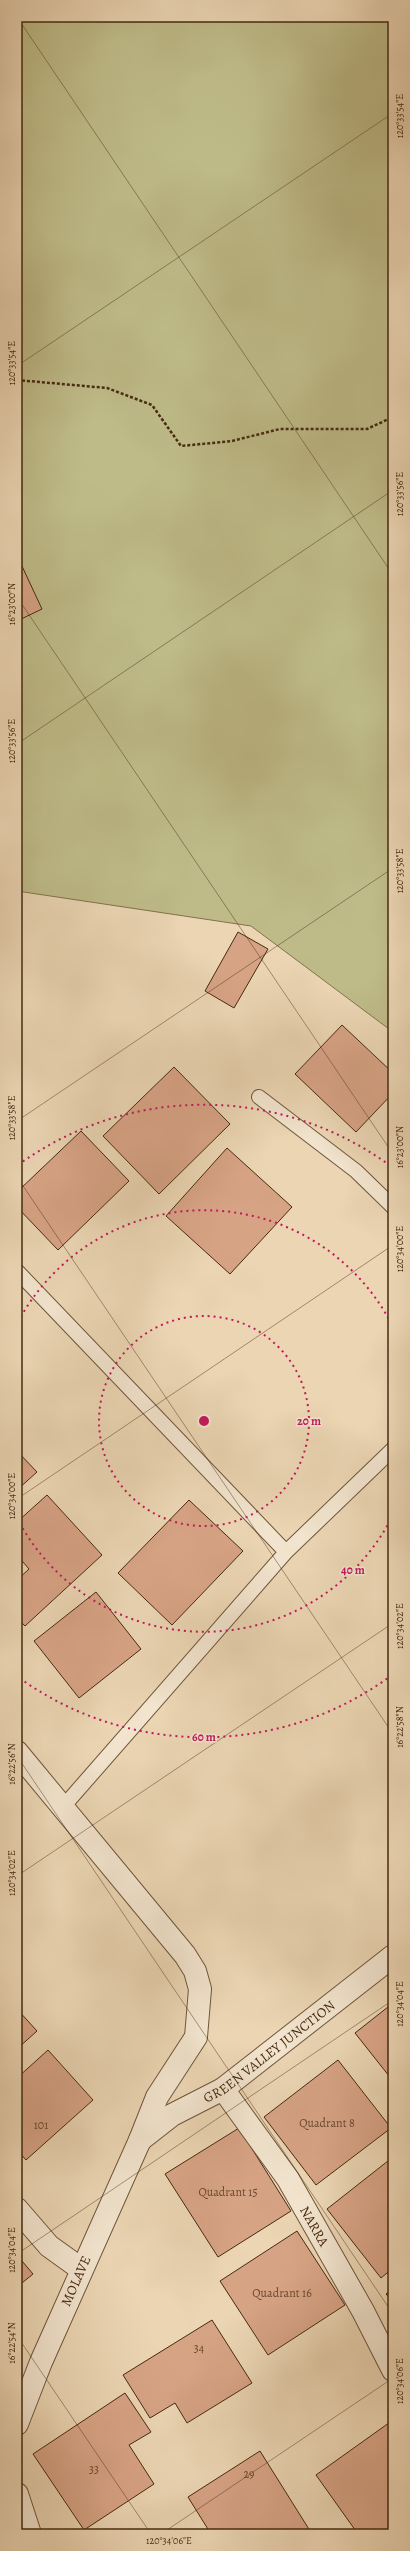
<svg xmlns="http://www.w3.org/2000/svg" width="410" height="2551" font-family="Alegreya,serif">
  <rect width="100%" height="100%" fill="#ebd5b3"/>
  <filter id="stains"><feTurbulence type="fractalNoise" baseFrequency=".005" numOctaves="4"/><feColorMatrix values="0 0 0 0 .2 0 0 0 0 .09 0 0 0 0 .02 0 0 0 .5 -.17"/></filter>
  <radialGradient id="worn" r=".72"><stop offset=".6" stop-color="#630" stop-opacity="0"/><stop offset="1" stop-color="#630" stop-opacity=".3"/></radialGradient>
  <!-- green -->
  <path fill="#bebb88" stroke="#82724c" d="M17,17h376v1015l-142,-106 -234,-35z"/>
  <!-- building -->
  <path fill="#d7a385" stroke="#462a11" d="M21,564l21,45 -25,12v-55z
    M238,932l30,17 -34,59 -29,-17z
    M342,1025l51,48v20l-37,39 -61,-58z
    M174,1067l56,57 -71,70 -56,-58z
    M81,1131l48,50 -71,69 -41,-43v-15z
    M227,1148l65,59 -62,67 -64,-58z
    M17,1451l20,21 -20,18z
    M47,1495l55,60 -77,71 -8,-8v-38l12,-11 -12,-14v-33z
    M189,1500l54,51 -71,74 -54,-52z
    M96,1592l45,57 -62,49 -45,-57z
    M393,2003v78l-38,-48z
    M17,2009l20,22 -20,18z
    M48,2050l45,50 -67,60 -9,-10v-72z
    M338,2060l53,68 -75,57 -52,-68z
    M239,2128l52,83 -73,46 -53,-83z
    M393,2157v111l-12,10 -54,-69z
    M297,2231l48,74 -77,50 -48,-74z
    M17,2255l16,19 -16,13z
    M393,2288v14l-7,-8z
    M212,2320l40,63 -65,40 -12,-20 -25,15 -27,-43z
    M125,2393l26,39 -22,13 25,39 -70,46 -51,-76z
    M393,2420v108l-8,6h-27l-42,-59z
    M260,2451l52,83h-101l-23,-37z"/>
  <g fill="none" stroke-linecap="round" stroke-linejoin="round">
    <defs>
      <path id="lane" d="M259,1097l97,74 37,36
        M17,1271l269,281
        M63,1807l223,-255 107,-103"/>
      <g id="street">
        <path d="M17,1752l168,203 10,16 5,18 -4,48 -39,60 -17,43 -99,222 -24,62"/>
        <path id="s1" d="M223,2089l65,90 75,132 30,59"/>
        <path id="s2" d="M140,2140l32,-25 51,-26 170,-133"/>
        <path d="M17,2209l32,37 32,23"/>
        <path d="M17,2494l13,40"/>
      </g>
    </defs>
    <!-- lane casing -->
    <use href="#lane" stroke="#6f553a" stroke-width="16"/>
    <!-- street casing -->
    <use href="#street" stroke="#6f553a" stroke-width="24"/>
    <!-- path -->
    <path stroke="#462a11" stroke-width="2.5" stroke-dasharray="3 2" stroke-linecap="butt" d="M17,380l90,8 45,17 29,41 51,-5 48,-12h87l26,-12"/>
    <!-- lane -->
    <use href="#lane" stroke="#f2e4ce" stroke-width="14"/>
    <!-- street -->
    <use href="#street" stroke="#f2e4ce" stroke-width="22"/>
  </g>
  <!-- ticks -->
  <path fill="none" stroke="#462a11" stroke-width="1" stroke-opacity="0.45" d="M17,17l376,558M17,366l376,-253M17,597l376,557M17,744l376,-254M17,1121l376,-253M17,1177l376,557M17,1499l376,-254M17,1756l376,558M17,1876l376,-253M17,2254l376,-254M17,2336l134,198M161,2534l232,-156"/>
  <!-- distance rings -->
  <g fill="none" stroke="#c2185b" stroke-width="2" stroke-dasharray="2 4">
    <circle cx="204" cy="1421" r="105"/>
    <path d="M393 1515A211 211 0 0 1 18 1520M18 1322A211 211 0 0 1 393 1327"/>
    <path d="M392 1675A316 316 0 0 1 18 1677M18 1165A316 316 0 0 1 392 1167"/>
  </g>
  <g text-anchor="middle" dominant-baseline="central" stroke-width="3" stroke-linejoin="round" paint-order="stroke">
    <!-- number labels -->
    <g font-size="12" fill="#6a482e">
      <text x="327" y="2123">Quadrant 8</text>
      <text x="41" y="2125">101</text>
      <text x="228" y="2192">Quadrant 15</text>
      <text x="282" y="2293">Quadrant 16</text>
      <text x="199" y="2348">34</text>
      <text x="94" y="2469">33</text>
      <text x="249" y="2474">29</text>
    </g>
    <!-- street labels -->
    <g font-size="14" fill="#462a11" stroke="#f2e4ce">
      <text stroke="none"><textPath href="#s2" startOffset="157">GREEN VALLEY JUNCTION</textPath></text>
      <text stroke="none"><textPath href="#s1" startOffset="165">NARRA</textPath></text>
      <text transform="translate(76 2281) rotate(-66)">MOLAVE</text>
    </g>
  </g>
  <circle cx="204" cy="1421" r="6" fill="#c2185b" stroke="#f2e4ce" stroke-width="2"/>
  <g font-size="12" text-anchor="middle" font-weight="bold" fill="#c2185b" stroke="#f2e4ce" stroke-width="3" stroke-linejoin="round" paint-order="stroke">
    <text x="309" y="1425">20 m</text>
    <text x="353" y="1574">40 m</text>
    <text x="204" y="1741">60 m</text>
  </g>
  <!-- margin -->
  <rect width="410" height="2551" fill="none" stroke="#ebd5b3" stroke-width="44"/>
  <rect x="22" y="22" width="366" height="2507" fill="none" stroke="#462a11" stroke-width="1.5"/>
  <g font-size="10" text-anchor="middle" fill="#462a11">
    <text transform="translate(399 116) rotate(-90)" y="4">120°33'54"E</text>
    <text transform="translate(11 363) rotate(-90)" y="4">120°33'54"E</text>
    <text transform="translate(399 494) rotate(-90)" y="4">120°33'56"E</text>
    <text transform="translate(11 604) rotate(-90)" y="4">16°23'00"N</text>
    <text transform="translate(11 741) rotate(-90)" y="4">120°33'56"E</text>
    <text transform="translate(399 871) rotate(-90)" y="4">120°33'58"E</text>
    <text transform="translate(11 1118) rotate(-90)" y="4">120°33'58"E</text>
    <text transform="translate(399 1147) rotate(-90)" y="4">16°23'00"N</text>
    <text transform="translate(399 1249) rotate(-90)" y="4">120°34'00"E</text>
    <text transform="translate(11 1496) rotate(-90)" y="4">120°34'00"E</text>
    <text transform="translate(399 1626) rotate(-90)" y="4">120°34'02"E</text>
    <text transform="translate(399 1727) rotate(-90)" y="4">16°22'58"N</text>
    <text transform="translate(11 1764) rotate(-90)" y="4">16°22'56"N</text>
    <text transform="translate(11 1873) rotate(-90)" y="4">120°34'02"E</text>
    <text transform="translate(399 2004) rotate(-90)" y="4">120°34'04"E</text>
    <text transform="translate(11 2250) rotate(-90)" y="4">120°34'04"E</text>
    <text transform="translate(11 2343) rotate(-90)" y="4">16°22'54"N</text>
    <text transform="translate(399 2381) rotate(-90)" y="4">120°34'06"E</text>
    <text x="169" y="2544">120°34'06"E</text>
  </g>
  <rect width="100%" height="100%" filter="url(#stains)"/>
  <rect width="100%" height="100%" fill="url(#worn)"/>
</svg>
